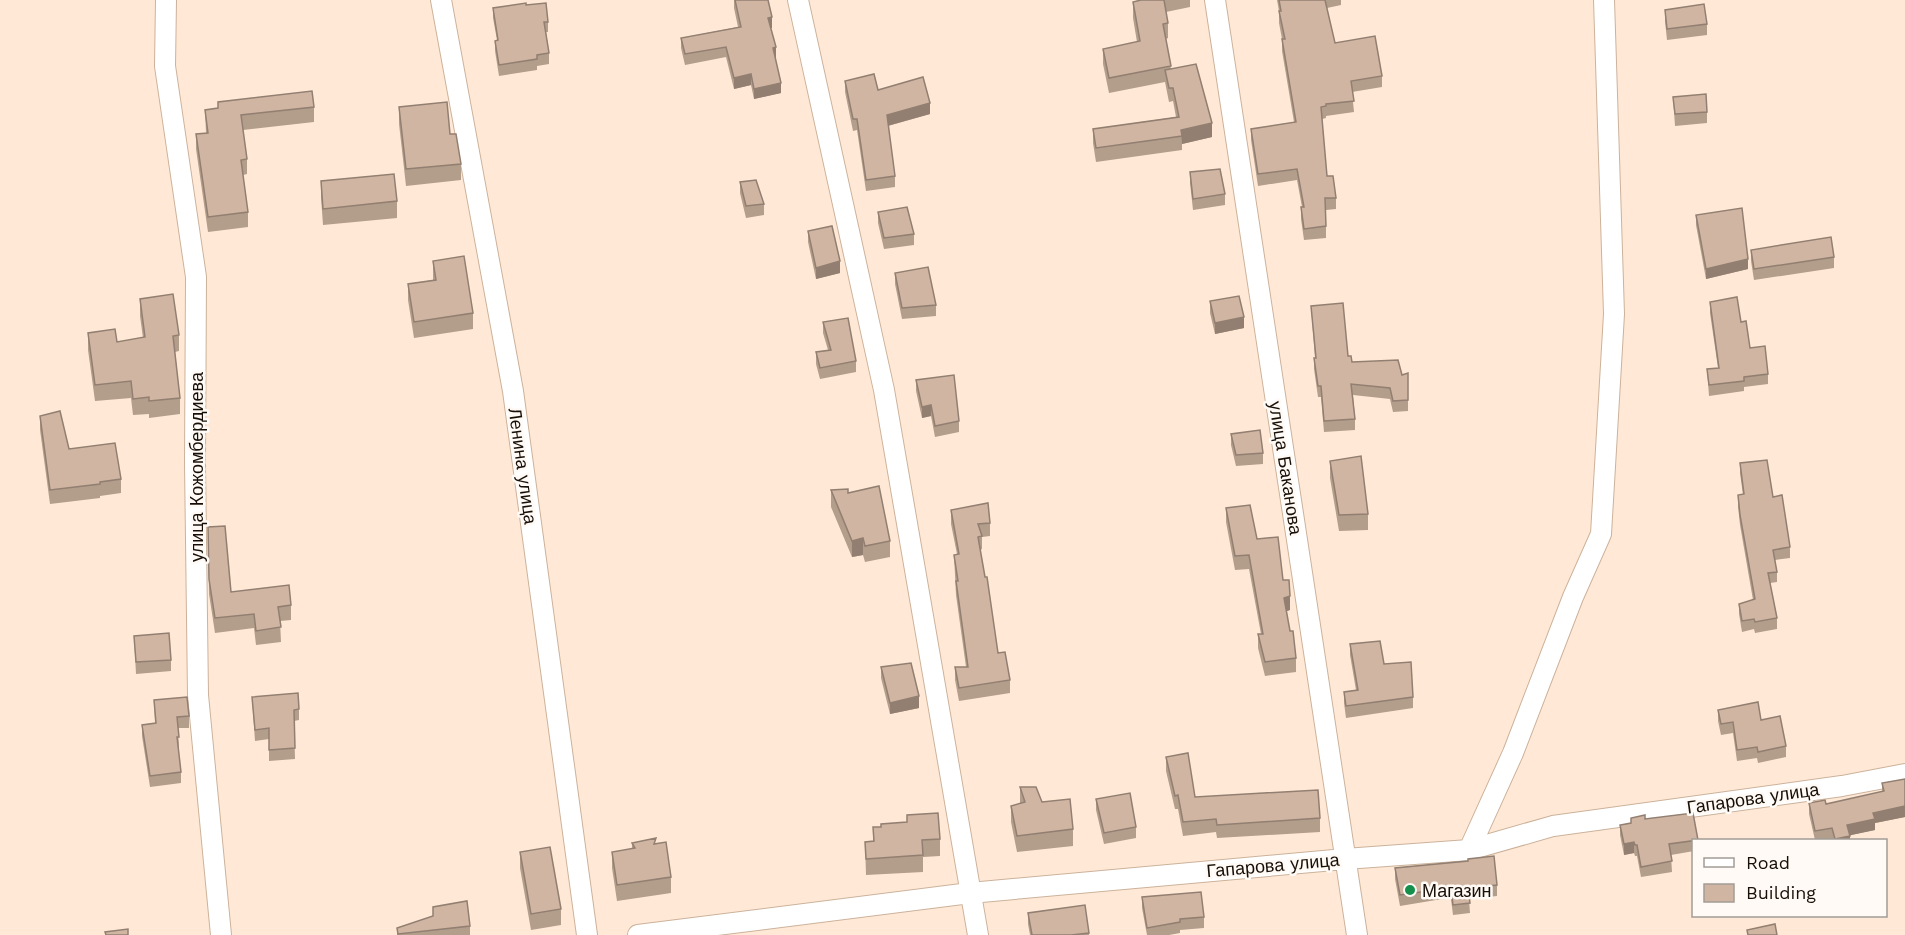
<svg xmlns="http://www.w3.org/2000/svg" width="1905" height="935" font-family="'Work Sans',sans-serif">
  <rect width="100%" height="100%" fill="#ffe9d6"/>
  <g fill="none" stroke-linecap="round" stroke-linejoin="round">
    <defs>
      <path id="minor" d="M166,0l-1,66 31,211 -1,186 3,232 23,240
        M441,0l72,391 74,544
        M798,0l86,390 94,545
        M1215,0l142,935
        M1469,850l44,-97 60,-156 28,-63 13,-220 -10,-314
        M638,935l332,-42 375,-34 124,-9 84,-24 289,-40 63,-12"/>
    </defs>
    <!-- minor casing -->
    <use href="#minor" stroke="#ccb29b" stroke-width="22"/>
    <!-- minor -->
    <use href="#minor" stroke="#fff" stroke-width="20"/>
  </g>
  <!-- wall -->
  <path fill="#b39d8b" d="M734,0h34l4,28h-1l10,65 -27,6 -3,-14 -17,4 -8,-32 -41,8 -4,-17v-10l57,-11 -4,-19z
    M1138,0h52v7l-24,5 2,11v15l-2,1 5,30 41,68 -30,7v6l-86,12 -3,-19v-14l83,-12 -3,-16 -4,1 -4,-20 -56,11 -6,-29v-15l34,-7 -4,-24v-16l5,-1z
    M1277,0h64v5l-14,3 8,35 47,33v11l-30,5 2,20 -28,4v2l-4,1 5,57 9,22v11l-10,1v28l-22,2 -3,-21v-12h1l-5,-27 -39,6 -7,-46v-11l43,-7 -12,-71v-12l-3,-16v-12z
    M526,5l22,17v10h-2l3,21v11l-12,2v4l-38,6 -4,-25v-10l2,-1 -4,-22v-10z
    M1665,10l42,14v11l-40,5 -2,-19z
    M845,81l33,9 52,24 -42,12 7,50v11l-29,4 -9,-61 -4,1 -8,-39z
    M1673,97l34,15v11l-32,3z
    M218,102l96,5v15l-71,8 4,29v15l-4,1 5,37v15l-40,5 -12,-83v-15l10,-1 -1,-23 13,-2z
    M399,107l51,27 11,30v16l-55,6 -7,-62z
    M1190,172l35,22v11l-32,5 -3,-27z
    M321,181l76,20v17l-74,7 -2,-28z
    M740,182l24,22v11l-18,3 -6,-25z
    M878,212l36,22v11l-30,4 -6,-26z
    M1696,215l52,54 -42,10 -10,-54z
    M808,231l32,42 -24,6 -8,-37z
    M1751,250l83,7v11l-80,12 -3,-19z
    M433,261l40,52v16l-59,9 -6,-38v-16l25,-4z
    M895,273l41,32v11l-34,3 -7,-35z
    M140,299l39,36v16l-4,1 5,46v16l-31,4v-4l-16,1 -2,-17 -36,3 -7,-51v-17l29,9 26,-4 -3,-22z
    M1210,301l34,27 -29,6 -5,-21z
    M1710,302l31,20 9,26 18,26v10l-24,3v4l-35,5 -2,-27 11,-1 -8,-55z
    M1311,306l41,56 50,13 6,-2v38l-15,1 -3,-13 -37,-4 2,24v11l-31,2 -3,-35h-3l-4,-28v-11h1z
    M823,322l33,39v11l-36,7 -4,-15v-12l12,-2 -5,-17z
    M916,380l43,41v11l-24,5 -4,-21 -9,2 -6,-27z
    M40,416l29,33 52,30v14l-21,3v2l-50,6 -10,-74z
    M1231,434l32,19v11l-27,2 -5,-21z
    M1330,461l38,53v16l-29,1 -9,-53z
    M1740,463l33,34 17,50v11l-15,2 2,12v10l-7,1 7,35v11l-22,4 -1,-4 -12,3 -3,-18v-10l14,-4 -13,-75 -2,-19v-11h5l-3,-22z
    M831,490l17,3 42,48v16l-25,5 -2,-7 -11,2 -21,-50z
    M1226,508l31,31 26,41 7,30 -4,1 4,20 6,27v14l-31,4 -7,-28v-14h3l-12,-65 -14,1 -9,-48z
    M951,510l39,13v13l-8,1v12l-2,1 18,103 12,27v13l-51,8 -4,-21v-13h11l-10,-72 -2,-40 3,-1 -6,-30z
    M208,527l23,65 60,13v15l-11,1 1,21 -25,3 -2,-17 -39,5 -6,-39z
    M134,636l37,24v11l-35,3z
    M1350,644l34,20 29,33v11l-67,10 -2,-15v-11l12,-2 -6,-35z
    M881,667l38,41 -29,6 -9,-36z
    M252,697l47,12v11l-5,1 1,38 -26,2v-22l-14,2z
    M154,700l35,16v12h-11l1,20h-1l3,24v11l-31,4 -8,-51v-11l13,-2z
    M1718,710l43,10 25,26v11l-28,6 -1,-5 -20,3 -4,-28 -12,2 -3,-14z
    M1166,757l29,40 125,21v14l-103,6 -1,-6 -33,4 -5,-27h-3l-9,-38z
    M1905,780v37l-30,6v7l-25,5v5h-17l-1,-1 -8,1h-9l-6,-26v-11l17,1 56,-12v-9z
    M1020,787l22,15 31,27v17l-56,6 -6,-30v-16l9,-2z
    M1096,799l40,28v11l-32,6 -8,-34z
    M1693,813l5,27h-4v11l-23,4 1,17 -31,5 -4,-21h-2l-1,-3 -10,2 -4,-20v-10l11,-2v-5l14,1z
    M873,827l67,12v17l-17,1v15l-57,3 -1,-33 8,-1z
    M632,843l24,1 15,33v16l-54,8 -5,-33v-16l20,-3z
    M520,852l41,57v16l-30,5 -11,-62z
    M1395,868l102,17v11l-28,3 1,14 -17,2 -2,-16h-9l-42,7 -5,-27z
    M1142,897l62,20v11l-24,2v3l-11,2h-22l-5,-27z
    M1085,905l4,30h-59l-2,-11v-11z
    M433,916l37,10v9h-73v-7z"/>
  <!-- shaded-wall -->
  <path fill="#927f71" d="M772,17v11h-4v-10z
    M776,47v11l-3,1v-11z
    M751,74v11l-17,4v-11z
    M781,83v10l-27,6v-10z
    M930,103v11l-43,12v-11z
    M1212,123v14l-30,7 -1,-14z
    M1748,259v10l-42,10v-10z
    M840,261v12l-24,6v-11z
    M1244,317v11l-29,6v-11z
    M931,405v11l-9,2v-11z
    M863,538v17l-11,2v-16z
    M1290,596v14l-6,2v-14z
    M919,696v12l-29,6v-11z
    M1905,806v11l-30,6v7l-28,6v-11l26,-12z
    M1850,836v4h-15v-1z
    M1634,842v11l-10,2v-11z"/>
  <!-- building -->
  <path fill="#d0b6a2" stroke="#927f71" stroke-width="1.5" d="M735,0h33l4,17 -4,1 8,29 -3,1 8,35 -27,6 -3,-15 -17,4 -8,-31 -41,7 -4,-16 60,-11z
    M1141,0h23l4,23 -5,1 8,42 -62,12 -6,-29 37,-8 -7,-39z
    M1279,0h46l10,43 40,-7 7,40 -31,5 3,20 -28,3v2l-5,1 6,69h6l3,22h-11l1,28 -22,3 -3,-22h3l-7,-38 -39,5 -7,-45 45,-7 -14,-83h3l-6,-28h2z
    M526,3v2l20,-2 2,19h-4l5,31 -12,2v4l-38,6 -4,-24 3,-1 -5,-32z
    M1704,4l3,20 -40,5 -2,-19z
    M1196,64l16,59 -31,7 1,6 -86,12 -3,-19 86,-12 -6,-29h-4l-4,-18z
    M874,74l4,16 45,-13 7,26 -43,12 8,61 -29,4 -9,-61h-4l-8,-38z
    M312,91l2,16 -73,8 6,44 -6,1 7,52 -40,5 -12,-83 12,-1 -3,-23 13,-2v-6z
    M1706,94l1,18 -32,2 -2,-17z
    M447,102l3,32h6l5,30 -55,5 -7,-62z
    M1220,169l5,25 -32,5 -3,-27z
    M394,174l3,27 -74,8 -2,-28z
    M756,180l8,24 -18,2 -6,-24z
    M907,207l7,27 -30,4 -6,-26z
    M1742,208l6,51 -42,10 -10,-54z
    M832,226l8,35 -24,7 -8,-37z
    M1831,237l3,20 -80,12 -3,-19z
    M464,256l9,57 -59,9 -6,-38 28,-4 -3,-19z
    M928,267l8,38 -34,3 -7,-35z
    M173,294l6,41 -6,1 7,62 -31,3v-4l-16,2 -2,-18 -36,4 -7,-52 27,-4 2,13 28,-5 -5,-38z
    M1239,296l5,21 -29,6 -5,-22z
    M1737,297l4,25 5,-1 4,27 15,-2 3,28 -24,3v4l-35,4 -2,-16 12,-1 -9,-66z
    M1343,303l5,53h3l1,6 46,-2 4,15 6,-2v27l-15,1 -3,-13 -39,-4 4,35 -31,2 -3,-35h-3l-4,-28h2l-5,-52z
    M848,318l8,43 -36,7 -4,-16 15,-2 -8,-28z
    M954,375l5,46 -24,5 -4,-21 -9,2 -6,-27z
    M60,411l9,38 46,-6 6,36 -21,3v2l-50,6 -10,-74z
    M1260,430l3,23 -27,2 -5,-21z
    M1361,456l7,58 -29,1 -9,-54z
    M1767,460l6,37 9,-2 8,52 -17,3 4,22 -9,1 9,45 -22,4 -1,-3 -12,2 -3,-17 16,-5 -15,-84 -2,-20 6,-1 -4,-31z
    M879,486l11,55 -25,5 -2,-8 -11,3 -21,-51 17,-1v4z
    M988,503l2,20 -12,1 4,12 -4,1 7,40h2l11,76 7,-1 5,28 -51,8 -4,-21h13l-12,-86h2l-4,-26 5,-1 -8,-44z
    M1250,505l7,34 21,-2 5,43h6l1,16 -6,2 6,33h3l3,27 -31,4 -7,-28h5l-14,-79 -14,1 -9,-48z
    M225,526l6,66 58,-7 2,20 -13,2 3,20 -25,4 -2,-17 -39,4 -6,-39 -1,-52z
    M169,633l2,27 -35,2 -2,-26z
    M1380,641l4,23 27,-2 2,35 -67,9 -2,-14 14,-2 -8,-46z
    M911,663l8,33 -29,7 -9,-36z
    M298,693l1,16 -5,1 1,38 -26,2v-22l-14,2 -3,-33z
    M187,697l2,19 -12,1 2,20h-2l4,35 -31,4 -8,-51 14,-2 -2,-23z
    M1758,702l3,18 19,-4 6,30 -28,6 -1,-5 -20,3 -4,-28 -12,2 -3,-14z
    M1188,753l7,44 123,-7 2,28 -103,7 -1,-6 -33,3 -5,-27 -3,1 -9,-39z
    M1905,779v27l-32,7 2,6 -28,6 3,11 -15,3 -3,-11 -17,3 -6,-28 16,-3 1,4 58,-13 -2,-8z
    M1020,787h16l6,15 28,-3 3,30 -56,7 -6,-30 14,-4z
    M1130,793l6,34 -32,6 -8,-34z
    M938,813l2,26 -18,1 1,15 -57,4 -1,-17 9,-1 -1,-14h8v-3l26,-2v-7z
    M1693,813l5,27 -29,4 3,17 -31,6 -4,-22h-2l-1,-3 -10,2 -4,-19 11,-2v-5l14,-3v4z
    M656,838l-2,6 12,-2 5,35 -54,8 -5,-33 23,-4 -3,-5z
    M550,847l11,62 -30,5 -11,-62z
    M1494,856l3,29 -29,3 2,15 -17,2 -2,-16h-9l-42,6 -5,-27 73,-7v-2z
    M1201,892l3,25 -24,2v3l-33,6 -5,-31z
    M467,901l3,25 -72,8 -1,-6 36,-12v-9z
    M1085,905l4,28 -18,2h-39l-4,-22z
    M1775,924l2,11h-29l-1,-5z
    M128,929v6h-22l-1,-3z"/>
  <!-- markers -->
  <circle fill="#14904c" stroke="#fffaf5" stroke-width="2" cx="1410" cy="890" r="6"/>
  <g text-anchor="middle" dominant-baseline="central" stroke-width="5" stroke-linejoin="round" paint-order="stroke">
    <!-- street labels -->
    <g font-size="18" fill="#170f07" stroke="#fffaf5">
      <text transform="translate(523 466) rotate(82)">Ленина улица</text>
      <text transform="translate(196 467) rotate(-90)">улица Кожомбердиева</text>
      <text transform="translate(1286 468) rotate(81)">улица Баканова</text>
      <text transform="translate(1753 798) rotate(-8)">Гапарова улица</text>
      <text transform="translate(1273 865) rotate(-5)">Гапарова улица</text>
    </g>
    <!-- poi labels -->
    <g font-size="18" fill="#170f07" stroke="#fffaf5" text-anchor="start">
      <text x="1422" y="890">Магазин</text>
    </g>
  </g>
  <!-- legend -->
  <rect x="1692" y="839" width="195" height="78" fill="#fffaf5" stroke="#a29c96" stroke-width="1.5"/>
  <rect x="1704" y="858" width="30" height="9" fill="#ffffff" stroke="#a29c96" stroke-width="1.5"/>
  <text x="1746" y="869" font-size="18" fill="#170f07">Road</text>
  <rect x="1704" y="884" width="30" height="18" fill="#d0b6a2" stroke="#a29c96" stroke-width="1.5"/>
  <text x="1746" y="899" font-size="18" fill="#170f07">Building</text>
</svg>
